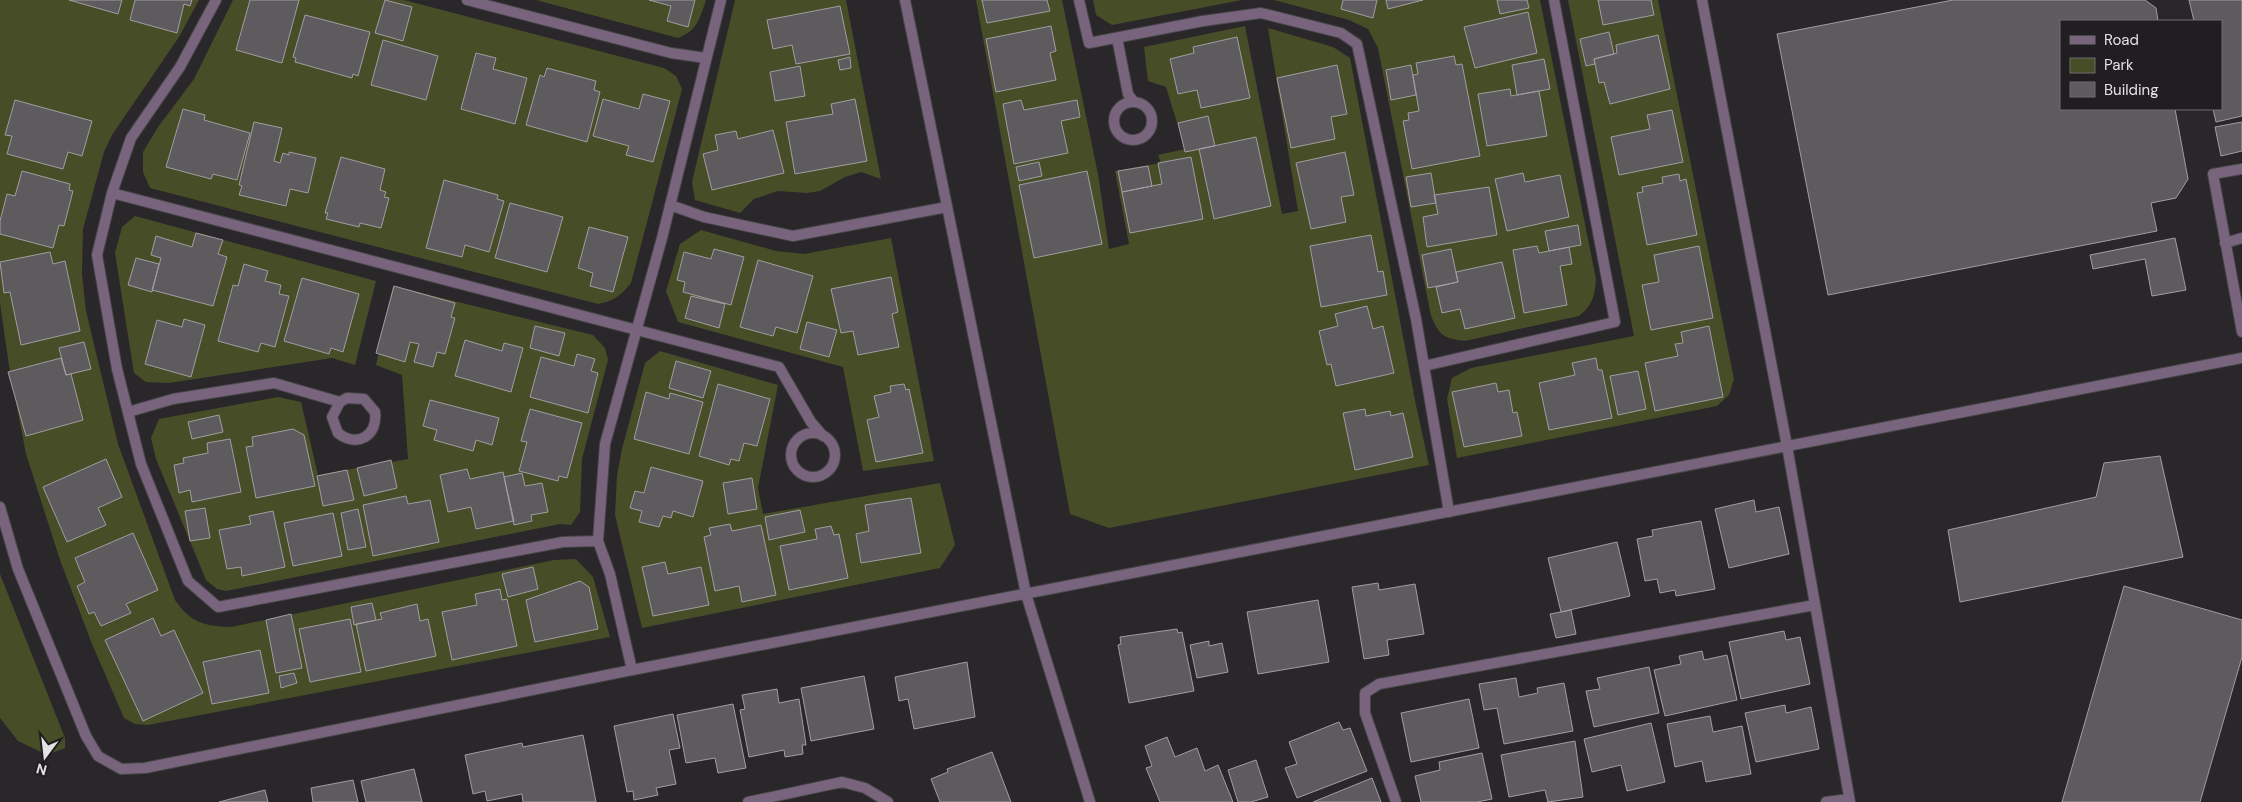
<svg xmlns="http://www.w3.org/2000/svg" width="2242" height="802" font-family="'DM Sans',sans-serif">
  <rect width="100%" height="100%" fill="#29272a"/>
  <!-- green -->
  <path fill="#474d27" d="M0,0h199l-20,37 -67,98 -8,17 -21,77 -1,45 4,37 32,133 57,156c16,23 29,26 56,27l323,-67 22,-1 17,18 17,60 -462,88 -13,-1 -11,-6 -32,-74 -32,-84 -34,-106 -17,-88 -9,-63z
    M233,0h171l260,68 12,8 6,13 -51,194c-10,12 -17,18 -33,21l-448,-116 -7,-16v-20l15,-25 36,-48z
    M536,0h170c-6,18 -9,31 -28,38z
    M735,0h111l35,179 -20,-7 -16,5 -25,14 -13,2 -29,-2 -24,8 -14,14 -45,-13 -3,-18z
    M976,0h86l36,174 11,75 20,-5 -14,-73 46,-8 -3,-8 27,-6 -19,-62 -18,-6 -4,-34 101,-21 37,188 16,-3 -30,-183 65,19 17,11 66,347 13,60 -320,63 -39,-14z
    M1093,0h149l-130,25 -16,-10z
    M1274,0h266l56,279c-1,17 -4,27 -17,37l-114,25c-22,-3 -25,-5 -34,-25l-53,-268 -10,-19 -19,-9z
    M1568,0h90l76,379 -5,16 -12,11 -260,52 -10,-59 5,-21 19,-10 163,-32z
    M135,216l241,65 -21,84 -23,-7 -163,25 -23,-1 -12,-9 -19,-120 7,-26z
    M701,230l75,21 28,3 87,-16 43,223 -71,10 -20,-104 -165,-45 -12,-31 14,-47z
    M393,286l200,49 12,13 3,12 -26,99 -2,53 -9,13 -11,-1 -334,67 -9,-2 -11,-9 -50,-121 -5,-21 8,-19 119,-22 23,5 17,73 90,-16 -6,-84 -26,-10z
    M660,351l118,34 -20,103 5,26 177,-31 15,62 -15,23 -298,60 -27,-113 2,-40 5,-26 23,-86z
    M0,574l65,164v10l-18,7 -29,-14 -18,-23z"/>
  <!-- building -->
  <path fill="#5e5b5f" stroke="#a09ea1" d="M69,0h53l-4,14z
    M135,0h57l-2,6 -6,-2 -7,29 -47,-13z
    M250,0h49l-17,63 -46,-13z
    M385,0l27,7 -9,34 -28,-8z
    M649,0h46l-7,27 -21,-6 4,-15z
    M982,0h65l3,11 -63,12z
    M1343,0h34l-4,18 -32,-9z
    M1386,0h37l-35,9z
    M1497,0h30l2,8 -29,6z
    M1598,0h53l3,15 -51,10z
    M1953,0h192l11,8 2,13h-97v88h114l13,70 -12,19 -25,5 6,28 -329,64 -51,-261z
    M2189,0h53v116l-26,6 -3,-13h8v-88h-27z
    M840,6l10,48 -54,10 -4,-19 -19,4 -6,-29z
    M1528,12l9,41 -62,15 -11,-41z
    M305,15l65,17 -12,44 -5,-2 -1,4 -57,-16 1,-4 -3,-1z
    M1051,26l5,25 -6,2 6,27 -60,12 -10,-53z
    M1609,32l5,22 -20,5 1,5 -9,2 -6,-27z
    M1658,35l12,54 -60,15 -6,-22 -5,1 -5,-24 23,-6 -1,-8z
    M1237,37l13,61 -49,10 -4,-18 -19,4 -8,-35 24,-6 -1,-6z
    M383,40l55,16 -12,44 -55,-15z
    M476,53l20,5 -3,11 34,9 -12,46 -54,-15z
    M1454,56l2,9 6,-1 18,92 -68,13 -9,-48 6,-1 -1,-7 11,-2 -6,-36 5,-1 -2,-11z
    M850,57l1,11 -11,2 -2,-10z
    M1544,59l6,30 -33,6 -5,-30z
    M1337,65l10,49 -16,3 4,22 -44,9 -14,-70z
    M1411,65l5,30 -25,5 -5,-30z
    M800,66l5,30 -30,5 -5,-29z
    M547,68l49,13 -2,9 6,2 -13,50 -61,-17 14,-50 4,2z
    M1510,89l1,7 28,-5 8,45 -60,10 -9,-52z
    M643,94l27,7 -17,61 -27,-7 3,-9 -36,-10 10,-37 36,10z
    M855,99l12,62 -72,13 -9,-52 47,-8 -2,-10z
    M15,100l77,21 -10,35 -14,-4 -5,17 -56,-15 5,-18 -7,-1z
    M1021,100l3,10 53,-10 3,17 -19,4 7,32 -54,11 -11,-60z
    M183,109l22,6 -1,5 46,13 -13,47 -24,-6 -2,5 -45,-12z
    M1672,110l11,52 -64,13 -8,-38 39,-8 -3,-14z
    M1208,116l7,30 -30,6 -7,-29z
    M254,122l28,6 -8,33 6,2 3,-10 6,2v-3l27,6 -8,35 -18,-4 -4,17 -47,-11 3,-9 -3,-1z
    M2242,122v29l-21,5 -6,-29z
    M773,130l11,43 -72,17 -9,-36 15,-4 -3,-15 21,-4 2,8z
    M1256,137l15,69 -57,13 -15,-70z
    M1345,152l9,43 -13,2 5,25 -35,7 -15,-66z
    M341,157l44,12 -5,21 6,2 -2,5 5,1 -8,30 -21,-5 -1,4 -33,-8 2,-6h-3z
    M1191,157l12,62 -73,14 -8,-41 40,-8 -4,-21z
    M1039,162l3,14 -23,5 -3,-14z
    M1148,166l4,20 -30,6 -4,-21z
    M22,171l48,13 -1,6 4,1 -9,35 -5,-1 -6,23 -53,-14v-13l7,-27 8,2z
    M1087,171l15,73 -68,14 -15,-73z
    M1431,173l5,30 -25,4 -5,-30z
    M1523,173l2,9 35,-7 9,42 -62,14 -12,-52z
    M1679,174l1,7 6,-2 11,56 -50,10 -10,-52 6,-1 -1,-5 21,-4 -1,-6z
    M444,180l54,15 -1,4 7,2 -15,51 -24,-7 -3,12 -36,-9z
    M1489,187l8,48 -70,12 -4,-30 15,-3 -4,-19z
    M510,203l53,14 -16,55 -52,-14z
    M1578,225l3,20 -32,6 -4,-20z
    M589,227l39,10 -15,55 -23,-6 3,-13 -15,-5z
    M196,233l27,7 -5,14 9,3 -14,49 -61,-16 9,-32 -10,-3 5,-19 36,11z
    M1371,235l7,37 5,-1 4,24 -66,12 -11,-61z
    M2175,238l11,52 -34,6 -7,-37 -52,10 -3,-14z
    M1537,246l2,7 30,-6 3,17 -12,2 7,39 -43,8 -11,-63z
    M1699,246l14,72 -62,12 -9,-45 17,-3 -5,-27z
    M714,249l30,8 -13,48 -48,-13 2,-10 -8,-2 7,-28 27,7z
    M1451,249l7,33 -30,6 -6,-33z
    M50,252l3,12 12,-3 15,70 -59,14 -11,-53 -6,1 -4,-31z
    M136,258l23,6 -7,28 -24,-7z
    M758,260l55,16 -16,57 -21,-6 -3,9 -33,-9z
    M1502,262l13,56 -50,11 -5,-20 -18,4 -6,-26 22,-5 -2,-10z
    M244,264l24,7 -3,10 16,4 -2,9 10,2 -14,51 -14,-4 -3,9 -40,-11 15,-56 5,1z
    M891,277l7,35 -6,2 7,33 -41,8 -5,-24 -12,2 -10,-44z
    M302,278l57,16 -16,58 -12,-4 -2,6 -45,-13z
    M394,286l61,17 -4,14 4,1 -10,36 -8,-2 -4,15 -19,-5 5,-18 -9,-2 -5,20 -29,-9z
    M691,296l34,8 -6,24 -34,-10z
    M1367,306l6,23 10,-3 11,47 -58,13 -5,-22 -4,1 -8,-34 19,-5 -3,-12z
    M184,319l21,6 -14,52 -46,-13 12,-44 25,7z
    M807,322l30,8 -8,27 -29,-8z
    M535,326l30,7 -6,23 -29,-8z
    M1709,326l14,71 -68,14 -10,-48 33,-7 -3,-12 8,-1 -2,-11z
    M465,340l37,11 2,-8 19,5 -12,44 -56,-16z
    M84,342l7,27 -25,6 -7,-27z
    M577,354l18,5 -4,12 7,2 -10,40 -58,-16 11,-40 33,9z
    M61,358l5,17 5,-1 12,46 -57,16 -18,-64z
    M1596,358l2,12h4l10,48 -63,12 -10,-47 36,-8 -3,-12z
    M676,361l35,10 -8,27 -34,-10z
    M1638,371l8,38 -28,6 -8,-39z
    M1496,383l2,9 11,-2 4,23 4,-1 5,24 -58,11 -12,-55z
    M718,384l52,15 -13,47 -13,-3 -5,18 -8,-2 -2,6 -30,-9z
    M904,384l2,6 3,-1 14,64 -47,9 -9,-42 12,-3 -5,-21 17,-4 -1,-6z
    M646,392l23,7 1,-6 33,9 -14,52 -55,-15z
    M430,400l69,18 -7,27 -16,-5 -3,11 -39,-11 3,-10 -14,-4z
    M530,409l52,14 -15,55 -8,-2 -1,5 -39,-10 8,-29 -6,-1z
    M1365,409l1,7 24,-5 1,5 12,-3 10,44 -58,13 -12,-57z
    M219,415l4,17 -31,7 -4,-17z
    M293,429l11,6 11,51 -59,12 -10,-51 7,-1 -1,-9z
    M230,439l11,53 -49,10 -2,-12 -11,3 -5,-28 10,-2 -1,-5 25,-5 -1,-10z
    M2160,456l23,101 -223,45 -12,-72 148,-33 8,-34z
    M106,459l16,38 -24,11 8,17 -39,17 -24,-55z
    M391,460l6,28 -33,8 -7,-28z
    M651,467l52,14 -10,36 -20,-6 -2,7 -8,-2 -4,11 -20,-5 3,-11 -12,-3 5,-17 9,2z
    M467,469l3,10 33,-7 11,49 -38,8 -5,-22 -23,5 -8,-37z
    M347,470l7,30 -31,6 -6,-30z
    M522,473l3,13 17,-3 6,29 -17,3 1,6 -18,4 -10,-48z
    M752,478l5,31 -29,5 -5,-31z
    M406,496l2,8 22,-4 9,42 -66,14 -10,-51z
    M911,498l10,55 -60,10 -5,-29 13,-3 -4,-26z
    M1754,500l2,12 23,-5 10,47 -60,14 -14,-59z
    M205,508l5,30 -20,3 -5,-30z
    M358,509l8,38 -18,3 -7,-37z
    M800,510l5,22 -36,8 -4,-23z
    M273,511l12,56 -43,9 -1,-9 -14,2 -8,-39 32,-6 -2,-8z
    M333,513l9,43 -49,10 -9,-43z
    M1701,521l14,68 -39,7 -1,-6 -15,3 -3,-14 -12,2 -8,-42 16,-3 -1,-6z
    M730,524l2,7 29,-6 15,70 -34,7 -3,-16 -24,5 -11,-54 7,-2 -2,-7z
    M831,526l3,9 5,-1 9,44 -59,12 -9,-44 37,-7 -2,-10z
    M133,533l25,57 -32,14 5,9 -30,13 -7,-14 -5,2 -12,-28 8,-4 -10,-24z
    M1617,542l13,54 -69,16 -13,-54z
    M665,562l3,12 33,-7 8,38 -56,11 -11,-49z
    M533,567l5,22 -30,8 -6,-23z
    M580,581l9,6 9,42 -63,13 -9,-42z
    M1378,583l1,7 36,-6 9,50 -37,6 2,15 -25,4 -12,-72z
    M2124,586l118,34v37l-42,145h-138z
    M500,589l2,11 5,-1 10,47 -65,14 -10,-48 35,-7 -2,-11z
    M1318,600l11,62 -71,12 -11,-62z
    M372,603l4,17 -22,5 -3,-18z
    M417,604l3,17 8,-2 8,37 -70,15 -10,-47 26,-5 -2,-6z
    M1571,610l5,24 -20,4 -6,-24z
    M291,614l11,54 -26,5 -10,-53z
    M153,618l8,18 13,-6 29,63 -60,28 -38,-81z
    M350,619l11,53 -51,10 -11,-53z
    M1177,629l1,4 4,-1 12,59 -65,12 -11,-58 3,-1 -1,-7z
    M1784,631l2,9 14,-3 10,47 -69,15 -12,-57z
    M1209,641v5l13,-3 6,29 -31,6 -7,-33z
    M260,650l9,43 -57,11 -9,-42z
    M1702,651l2,9 23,-5 10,45 -72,16 -11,-46 27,-6 -2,-8z
    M967,662l8,55 -61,12 -6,-30 -9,2 -4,-24z
    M1649,667l10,46 -65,14 -8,-36 14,-2 -3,-11z
    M294,673l3,10 -16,5 -2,-12z
    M864,676l10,53 -63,12 -10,-53z
    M1516,678l3,19 19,-4 -1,-5 27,-5 9,48 -69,13 -7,-36 -13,2 -5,-26z
    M777,689l2,14 20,-4 7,46h-4l1,9 -18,3 -1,-7 -35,7 -9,-47 5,-1 -3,-14z
    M1469,699l10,49 -68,14 -10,-49z
    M733,704l13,64 -28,5 -3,-15 -29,5 -9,-48z
    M1785,705l1,8 25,-6 8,42 -63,13 -11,-49z
    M673,714l7,34 -11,2 7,34 -20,4 2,7 -24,5 -1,-9 -6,1 -13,-66z
    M1710,716l3,16 29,-6 9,48 -45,8 -4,-21 -27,6 -8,-43z
    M1339,722l4,8 7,-2 17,43 -70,27 -12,-30 12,-4 -8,-22z
    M1651,723l14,59 -38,9 -6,-26 -29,7 -8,-33z
    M583,735l13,67h-73l-1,-8 -35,7 -2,-10 -12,3 -8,-39 57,-12 1,4z
    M1167,737l8,20 22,-9 8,23 13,-6 15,37h-73l-14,-34 6,-2 -7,-20z
    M1575,741l8,56 -35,5 -3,-12 -36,7 -8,-42z
    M992,752l19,50h-71l-9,-23 17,-7 -1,-3z
    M1482,753l10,46 -15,3h-56l-6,-26 25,-6 -1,-8z
    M1256,760l12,37 -17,5h-13l-10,-32z
    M414,769l8,33h-56l-5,-21z
    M1372,778l9,24h-68z
    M353,780l5,22h-45l-2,-14z
    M265,790l3,12h-49z"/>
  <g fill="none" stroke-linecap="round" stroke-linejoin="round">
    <defs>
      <path id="minor" d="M216,0l-36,67 -49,71 -19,55 -15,62 20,114 24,95 47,117 30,26 345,-65 35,-1
        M467,0l204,53 35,5
        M1079,0l10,43 114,-22 58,-8 80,20 16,11 59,275 33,193
        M1117,38l11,56 6,8
        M1114 121a19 19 0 1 1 38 0a19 19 0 1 1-38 0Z
        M2242,169l-29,5 29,158
        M112,193l667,174 32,55 12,14
        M670,205l34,12 89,19 154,-29
        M2225,243l17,-5
        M1424,366l191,-44 -61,-322
        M128,412l45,-13 101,-16 66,19 7,-4 17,1 11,13c3,24 -18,36 -37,21l-6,-16 8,-15
        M791 455a22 22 0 1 1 44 0a22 22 0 1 1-44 0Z
        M1787,446l63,356
        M632,670l-22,-96 -12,-33 7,-97 57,-206 59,-238
        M748,802l94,-20 23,6 23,14
        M1396,802l-31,-89v-20l14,-9 436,-79
        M1826,802l23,-3"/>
      <path id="tertiary" d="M905,0l121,594 64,208
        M1702,0l85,446
        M0,507l18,62 68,167 12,20 23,13 24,-1 487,-98 1610,-312"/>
    </defs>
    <!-- minor casing -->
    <use href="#minor" stroke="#474548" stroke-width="12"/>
    <!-- tertiary casing -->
    <use href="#tertiary" stroke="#474548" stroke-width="12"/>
    <!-- minor -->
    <use href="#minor" stroke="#78657d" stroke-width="10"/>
    <!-- tertiary -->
    <use href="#tertiary" stroke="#78657d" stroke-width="10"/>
  </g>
  <!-- legend -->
  <rect x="2060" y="20" width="162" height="90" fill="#201e20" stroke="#6e6c6e"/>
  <rect x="2070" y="36" width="25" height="8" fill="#78657d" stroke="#6e6c6e"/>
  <text x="2104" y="45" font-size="15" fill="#e4e2e4">Road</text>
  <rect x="2070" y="58" width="25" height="15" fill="#474d27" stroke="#6e6c6e"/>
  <text x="2104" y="70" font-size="15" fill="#e4e2e4">Park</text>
  <rect x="2070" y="82" width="25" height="15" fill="#5e5b5f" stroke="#6e6c6e"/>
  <text x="2104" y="95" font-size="15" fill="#e4e2e4">Building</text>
  <!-- north arrow -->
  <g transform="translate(45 757) rotate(195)" stroke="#201e20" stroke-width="4" paint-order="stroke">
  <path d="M0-4L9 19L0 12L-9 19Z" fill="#e4e2e4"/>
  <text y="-8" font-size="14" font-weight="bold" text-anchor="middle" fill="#e4e2e4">N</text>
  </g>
</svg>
